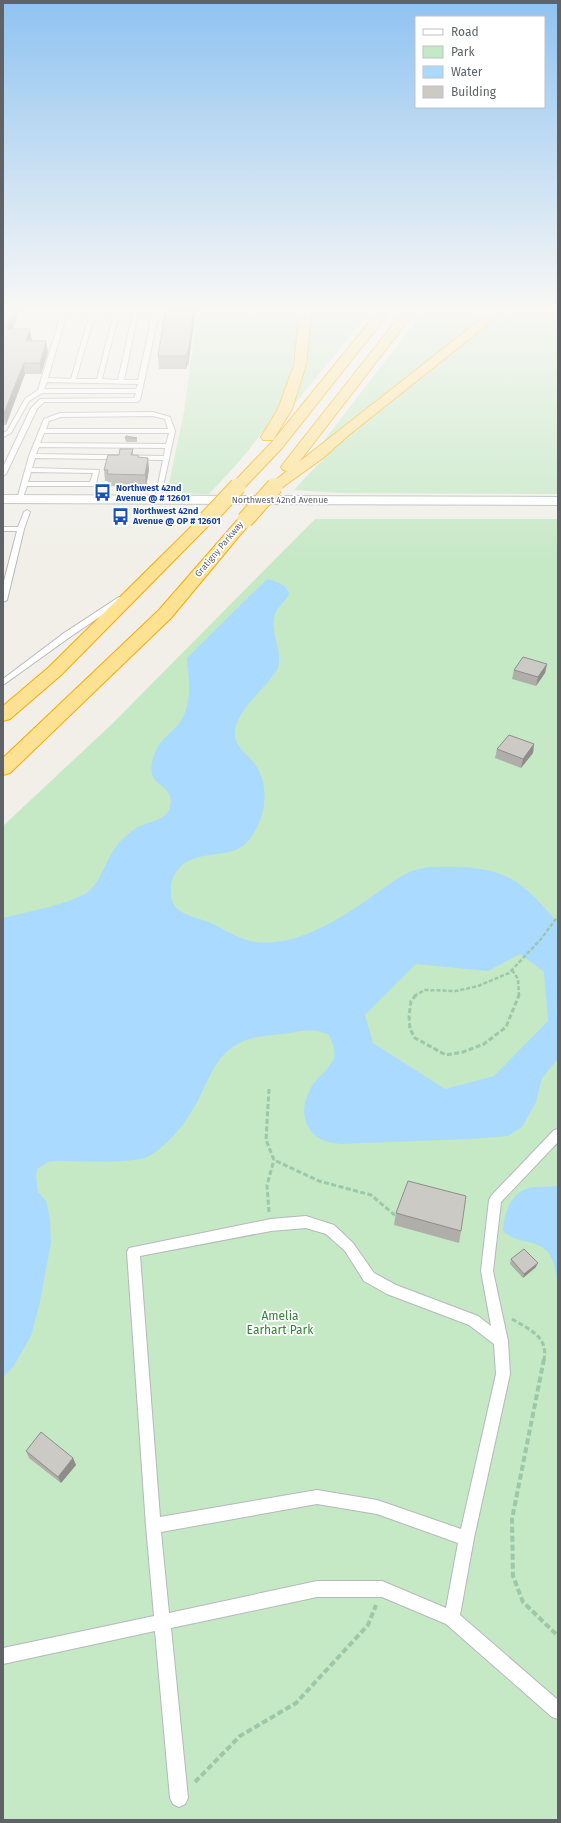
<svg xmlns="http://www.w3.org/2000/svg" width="561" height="1823" font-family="'Fira Sans',sans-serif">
  <rect width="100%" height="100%" fill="#f1efe8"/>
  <!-- green -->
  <path fill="#c5e8c5" d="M198,308h99l2,7c-3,23 -5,46 -11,67 -14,44 -48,79 -79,112l-42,-1 17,-81z
    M309,308h64l-80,98z
    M426,308h70l-145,112 -27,24 -2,-1z
    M506,308h52v186l-221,-1 -43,-3c62,-69 140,-124 212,-182z
    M315,519h243v1301h-555v-994l109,-102z"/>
  <!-- water -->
  <path fill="#aadaff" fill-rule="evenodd" d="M267,579c10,3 19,4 22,15 -3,7 -11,12 -14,20 -6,18 8,36 3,54 -1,3 -5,7 -7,10 -11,15 -39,37 -36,59 2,11 13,18 19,26 17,22 12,56 -5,77 -18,23 -53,5 -73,32 -7,10 -8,31 3,38 9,7 24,9 34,14 14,7 27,16 43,18 43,5 87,-25 121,-49 19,-13 29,-24 55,-26 31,-1 66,-1 91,20 13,10 24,24 35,36v136l-16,19 -6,24 -14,25 -14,9 -38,3 -130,5c-5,-1 -13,-2 -18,-4 -23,-12 -22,-39 -7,-58 5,-6 17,-17 19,-24 2,-8 -2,-16 -5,-23 -20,-9 -28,-3 -47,-1 -16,2 -30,2 -44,10 -20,10 -27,30 -36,48 -11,24 -28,48 -51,63 -15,10 -74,6 -94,6l-9,1 -11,7 -1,8 2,15 8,9 4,19 1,23 -12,63 -8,30 -18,31 -10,10v-459c19,-5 73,-15 86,-27 15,-13 18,-39 35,-53 4,-3 7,-7 12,-10 10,-6 31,-7 34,-21 6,-27 -28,-16 -16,-52 4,-12 11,-17 20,-26 20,-20 15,-46 13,-71zM520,954l24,18 4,49 -54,55 -49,13 -72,-46 -8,-28 51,-51 72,7z
    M558,1186v102c-2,-14 -3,-35 -18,-42 -14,-7 -23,-3 -37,-15 1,-17 7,-38 26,-43 9,-2 20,-1 29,-2z"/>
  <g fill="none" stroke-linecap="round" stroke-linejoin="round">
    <defs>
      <path id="lane" d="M63,308h6l-1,1h23v-1l63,1 6,-1 -20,92 -3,2h-93l-7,7 -31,65 -3,2v-9l28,-59 9,-9 94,-1 2,-5h-94l-13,8 -18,32 -8,4v-4l4,-2 18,-32 13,-9zM67,313h23l-19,66 -23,-1zM95,313h19l-17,66h-21zM119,313h14l-15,67 -16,-1zM138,313h15l-15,67h-14zM47,382l91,2 -2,5h-92z
        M153,412l17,5 5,14 -15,69 -5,-1 8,-39 -128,-2 -3,10 67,2 -3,14 -3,2h-66l-5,14 -5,-1 12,-43 15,-37 16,-6zM153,416l12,3 3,10h-122l3,-8 12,-4zM44,433h125l-3,11 -126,-1zM39,447l126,1 -1,8 -128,-2zM31,472l62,1 -3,9h-62z
        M27,510l3,2 -6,17 -17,71 -4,2v-17l14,-54h-14v-4h15l6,-15z
        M119,597h3l4,2 -56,38 -67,48v-6l61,-46z
        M558,1129v13l-57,60 -8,69 15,70 2,33 -36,164 -14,77 98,85v19l-6,-2 -106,-93 -64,-27h-65l-146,31 17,170 -3,6 -6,3 -6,-3 -3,-6 -15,-167 -152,33v-16l151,-32 -8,-90 -19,-274 2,-4 142,-29 35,-3 28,9 19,18 21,30 22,12 82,31 13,10 -10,-55 8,-71 2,-4 63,-66zM306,1228l20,6 19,17 19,30 23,13 82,31 25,19 2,30 -35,155 -84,-29 -60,-10 -157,27 -20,-261 131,-25zM317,1504l60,10 81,29 -12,65 -64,-27h-65l-148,32 -8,-81z"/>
      <path id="secondary" d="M3,495l555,2v8l-555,-2z"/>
      <path id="highway" d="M300,308h12l-6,57 -14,44 -19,31h-10l-2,-3 17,-28 16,-44z
        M381,308h12l-111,140 -39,41h-10l-2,-3 2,-3 39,-41z
        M406,308h12l-119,154 196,-154h13l-158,126 -27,24 -43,31h-10l-2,-3 19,-15 -4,-1 -2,-3 2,-3z
        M207,514l5,2 3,3 -3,3 -151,153 -51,44 -7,2v-15l46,-39 153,-151z
        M245,515l5,2 3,3 -3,3 -79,95 -161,155 -7,2v-17l156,-148 81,-93z"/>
    </defs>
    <!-- lane casing -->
    <use href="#lane" stroke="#b5b8bc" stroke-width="2"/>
    <!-- secondary casing -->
    <use href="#secondary" stroke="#b6babf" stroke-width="2"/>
    <!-- highway casing -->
    <use href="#highway" stroke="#f9ab00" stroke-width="2"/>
    <!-- path-far2 -->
    <path stroke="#9cc7a9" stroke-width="2.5" stroke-dasharray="4 2" stroke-linecap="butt" d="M512,970l6,9 1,17
      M414,996l11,-6 31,1 22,-5 31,-13 32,-34 17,-23"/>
    <!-- path-far1 -->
    <path stroke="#9cc7a9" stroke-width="3" stroke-dasharray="5 2.5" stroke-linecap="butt" d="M416,995l-5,6 -2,15 1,13 5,9 31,17 17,-3 21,-8 22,-17 13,-32
      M269,1089l-3,51 8,20 45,21 52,14 26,22
      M269,1212l-2,-27 7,-25
      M512,1319c16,10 37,17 32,41"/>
    <!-- path -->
    <path stroke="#9cc7a9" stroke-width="4" stroke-dasharray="6 3" stroke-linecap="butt" d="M544,1359l-32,160 1,57 10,26 35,34
      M195,1782l45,-46 56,-33 72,-78 8,-20"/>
    <!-- lane -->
    <use href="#lane" fill="#fff" fill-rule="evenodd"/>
    <!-- secondary -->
    <use href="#secondary" fill="#fff" fill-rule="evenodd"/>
    <!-- highway -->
    <use href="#highway" fill="#fde293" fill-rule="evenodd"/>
    <defs>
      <path id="highway-bridge" d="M207,519l31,-33
        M245,520l30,-34"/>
    </defs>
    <!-- highway-bridge casing -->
    <use href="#highway-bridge" stroke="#f9ab00" stroke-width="18" stroke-linecap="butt"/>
    <!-- highway-bridge -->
    <use href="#highway-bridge" stroke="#fde293" stroke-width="16"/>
  </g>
  <!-- wall -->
  <path fill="#afaea9" d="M3,308h18l-8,21h17l1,12 17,11 -7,22h-16l-19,51h-3z
    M166,308h30l-8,58h-1l-1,3h-27l-1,-13z
    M125,438h12v4h-11z
    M133,449v6l16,14 -3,18 -38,-1v-5h-3l-1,-11 15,-15z
    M547,664l-2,9 -9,13 -24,-7 2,-9z
    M534,744l-1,9 -12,15 -26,-10 2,-9z
    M396,1213l65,18 -2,12 -65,-18z
    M511,1259l25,8 -13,11 -13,-14z
    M26,1451l47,7 3,7 -15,18 -32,-25z"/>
  <!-- shaded-wall -->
  <path fill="#8f8d8a" d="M15,308h6l-13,32 -1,-11z
    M194,308h2l-8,58v-13z
    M30,329l2,11 -4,12 -2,-11z
    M46,341l2,11 -7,22 -1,-11z
    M186,353l1,13 -1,3z
    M24,363l1,11 -19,51 -2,-12z
    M148,458l1,11 -3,18 -1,-12z
    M547,664l-2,9 -9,13 2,-9z
    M534,744l-1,9 -12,15 2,-9z
    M538,1263l-2,4 -13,11 1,-4z
    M73,1458l3,7 -15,18 -3,-6z"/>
  <!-- building -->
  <path fill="#cccac5" stroke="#8f8d8a" d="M3,308h12l-8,21h23l-4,12h20l-6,22h-16l-20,50h-1z
    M166,308h28l-6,45h-2v3h-28z
    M126,436l11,2h-12z
    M120,449h13l-2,6h7v2l10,1 -3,17 -38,-1 1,-4h-4l4,-15h11z
    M523,657l24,7 -9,13 -24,-7z
    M509,735l25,9 -11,15 -26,-10z
    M408,1181l58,15 -5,35 -65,-18z
    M524,1249l14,14 -14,11 -13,-15z
    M41,1432l32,26 -15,19 -32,-26z"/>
  <!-- sky -->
  <linearGradient id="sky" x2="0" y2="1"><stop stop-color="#8fc3f1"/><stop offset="0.55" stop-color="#f9f8f5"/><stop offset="1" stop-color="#f9f8f5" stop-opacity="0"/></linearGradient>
  <rect width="561" height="563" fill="url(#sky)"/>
  <!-- icons -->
  <defs>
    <symbol id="bus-bare" viewBox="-9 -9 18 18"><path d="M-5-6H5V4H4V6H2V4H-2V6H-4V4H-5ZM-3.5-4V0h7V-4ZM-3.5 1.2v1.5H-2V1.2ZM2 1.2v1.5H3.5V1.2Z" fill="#1a4fb4" stroke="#fff" stroke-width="2.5" paint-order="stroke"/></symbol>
  </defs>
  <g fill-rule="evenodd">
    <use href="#bus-bare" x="90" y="480" width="25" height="25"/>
    <use href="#bus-bare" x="108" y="504" width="25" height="25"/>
  </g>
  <g text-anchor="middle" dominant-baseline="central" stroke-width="3.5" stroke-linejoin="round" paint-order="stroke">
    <!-- far-transit labels -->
    <g font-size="9" font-weight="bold" fill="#164399" stroke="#fff" text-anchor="start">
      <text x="116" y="488">Northwest 42nd<tspan x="116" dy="10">Avenue @ # 12601</tspan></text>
      <text x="133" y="511">Northwest 42nd<tspan x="133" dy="10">Avenue @ OP # 12601</tspan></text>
    </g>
    <!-- far-street labels -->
    <g font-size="9" fill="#5f6368" stroke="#fff">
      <text x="280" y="500">Northwest 42nd Avenue</text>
      <text transform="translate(219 549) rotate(-50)">Gratigny Parkway</text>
    </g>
    <!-- near-park labels -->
    <g font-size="12" fill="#348238" stroke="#fff">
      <text x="280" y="1316">Amelia<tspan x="280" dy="14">Earhart Park</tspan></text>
    </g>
  </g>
  <!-- border -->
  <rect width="561" height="1823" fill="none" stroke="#5f6368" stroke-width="8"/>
  <!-- legend -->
  <rect x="415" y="16" width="130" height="92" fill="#ffffff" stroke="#bfc1c3"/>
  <rect x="423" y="29" width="20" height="6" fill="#ffffff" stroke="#bfc1c3"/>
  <text x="451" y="36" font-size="12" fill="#5f6368">Road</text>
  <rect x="423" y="46" width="20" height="12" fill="#c5e8c5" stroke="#bfc1c3"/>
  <text x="451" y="56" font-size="12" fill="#5f6368">Park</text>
  <rect x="423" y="66" width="20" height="12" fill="#aadaff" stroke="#bfc1c3"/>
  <text x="451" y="76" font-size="12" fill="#5f6368">Water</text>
  <rect x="423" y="86" width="20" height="12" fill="#cccac5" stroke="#bfc1c3"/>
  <text x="451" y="96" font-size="12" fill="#5f6368">Building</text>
</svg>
